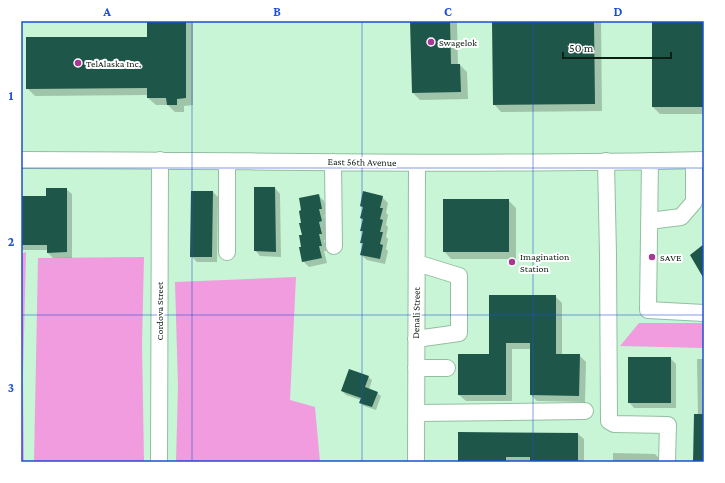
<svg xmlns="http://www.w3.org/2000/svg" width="725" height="483" font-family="'Crimson Pro',serif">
  <rect width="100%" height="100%" fill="#c7f5d5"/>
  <!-- green -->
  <path fill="#f09cde" d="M26,252l-3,125 1,85h-3v-208z
    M144,257l-2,87 2,118h-110l4,-204z
    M296,277l-6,123 25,7 5,55h-144l2,-76 -3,-104z
    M639,323h65v25l-84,-2z"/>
  <!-- shadow -->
  <path fill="#0003" d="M148,21h45v84l-9,1v6h-9l-7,-7h-12l-8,-7v-3l-113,1 -8,-8 121,-50z
    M411,21h44l2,2 1,42h2l7,7 1,27 -48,1 -7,-7z
    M493,21h108l1,90 -101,1 -7,-8z
    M653,21h51v93h-44l-7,-7z
    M275,188l5,6 1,63 -21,-1 -5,-6z
    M66,189l6,5v64h-19l-5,-5v-3h-27v-53h26z
    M213,192l5,5 -1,65h-20l-6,-6z
    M318,195l6,6 3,13 -3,1 3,12h-2l2,12 -3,1 3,11h-3l3,12 -18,4 -6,-6v-38z
    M382,197l6,6 -2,10 2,2 -2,10 2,2 -2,10 2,2 -2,10 2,2 -3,13 -18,-4 -6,-5 2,-10 -2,-3 2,-9 -2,-3 2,-10 -2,-2 2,-10 -2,-2z
    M508,200l8,8v51h-65l-7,-8z
    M555,296l7,7v52h17l7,7 -1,40 -48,-1 -6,-6v-46h-19v52h-46l-7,-6 31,-40z
    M670,358l6,6v44h-42l-5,-6z
    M697,359h7v103h-10l4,-44z
    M368,377l4,3 -3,10 8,3 4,3 -5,14 -12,-4 -4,-3 1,-3 -15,-5 -4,-4z
    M459,433l119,1 6,5v23h-125z
    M613,453l42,1 5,5v3h-47z"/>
  <!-- building -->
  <path fill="#1e574a" d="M147,21h39v77l-9,1v6h-10l-1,-7h-19v-10l-121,1v-52h121z
    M410,21h40l1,43h9l1,28 -49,1z
    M492,21h102l1,83 -102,1z
    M652,21h52v86h-52z
    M254,187h21l1,65 -22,-1z
    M46,188h21v64l-20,1v-8h-26v-49h25z
    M191,191h22l-1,66h-22z
    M363,191l20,5 -3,12h3l-3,11 3,1 -3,12h3l-3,12 3,1 -3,14 -20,-4 3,-12h-3l3,-12h-3l3,-12 -3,-1 3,-11 -3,-1z
    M319,194l3,15h-3l3,12 -3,1 3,12h-3l3,12h-3l3,12 -20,4 -3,-15h2l-2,-12h3l-3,-12h2l-2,-12 2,-1 -2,-12z
    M443,199h66v53h-66z
    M704,244v35l-14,-24z
    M489,295h67v59h24l-1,42 -49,-1v-52h-24v52h-48v-41h31z
    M628,357h43v46h-43z
    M349,369l20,7 -4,11 13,5 -6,15 -13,-4 2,-5 -20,-7z
    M694,414h10v48h-11z
    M458,432l120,1v29h-48v-5h-24v5h-48z"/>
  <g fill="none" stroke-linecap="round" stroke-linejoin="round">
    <defs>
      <path id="minor" d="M21,160c228,0 455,6 683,0
        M227,161v91
        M606,161l2,94 1,166 5,3 54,1 -1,37
        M650,161l-2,149 56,3
        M333,162l1,84
        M649,221l32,-4 13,-15v-41
        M416,339l43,-6v-57l-42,-13
        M416,368h31
        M416,413l169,-2
        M159,462l1,-302
        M416,462l1,-299"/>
    </defs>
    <!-- minor casing -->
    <use href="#minor" stroke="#92bfa0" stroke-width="18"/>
    <!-- minor -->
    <use href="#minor" stroke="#fff" stroke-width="16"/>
  </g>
  <!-- grid -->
  <path fill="none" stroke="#1d4ed8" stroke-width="1" stroke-opacity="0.55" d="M192,21v441M362,21v441M533,21v441M21,168h683M21,315h683"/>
  <!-- markers -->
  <g fill="#a73895" stroke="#fff" stroke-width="1.5">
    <circle cx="431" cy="42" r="4"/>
    <circle cx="78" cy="63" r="4"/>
    <circle cx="652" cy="257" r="4"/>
    <circle cx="512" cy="262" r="4"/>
  </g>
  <g text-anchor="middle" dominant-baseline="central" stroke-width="4" stroke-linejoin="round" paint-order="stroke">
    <!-- poi labels -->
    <g font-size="10" fill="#0d1e13" stroke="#fff" text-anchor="start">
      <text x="439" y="42">Swagelok</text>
      <text x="86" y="63">TelAlaska Inc.</text>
      <text x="520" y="256">Imagination<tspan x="520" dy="12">Station</tspan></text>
      <text x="660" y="257">SAVE</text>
    </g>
    <!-- street labels -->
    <g font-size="10" fill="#0d1e13" stroke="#fff">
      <text transform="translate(362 162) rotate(1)">East 56th Avenue</text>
      <text transform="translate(159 311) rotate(-90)">Cordova Street</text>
      <text transform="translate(416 313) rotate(-89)">Denali Street</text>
    </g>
  </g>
  <!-- border -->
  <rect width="725" height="483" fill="none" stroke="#ffffff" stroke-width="44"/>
  <!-- scale -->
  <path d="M563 52v6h108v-6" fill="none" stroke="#0d1e13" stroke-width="2"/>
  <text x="569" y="52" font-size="12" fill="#0d1e13" stroke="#ffffff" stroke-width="3" paint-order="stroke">50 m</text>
  <rect x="22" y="22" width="681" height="439" fill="none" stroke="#1d4ed8" stroke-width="1.5"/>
  <g font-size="13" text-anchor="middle" font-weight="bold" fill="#1d4ed8">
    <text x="107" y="16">A</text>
    <text x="277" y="16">B</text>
    <text x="448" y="16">C</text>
    <text x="618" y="16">D</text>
    <text x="11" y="100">1</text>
    <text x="11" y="246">2</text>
    <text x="11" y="392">3</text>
  </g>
</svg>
